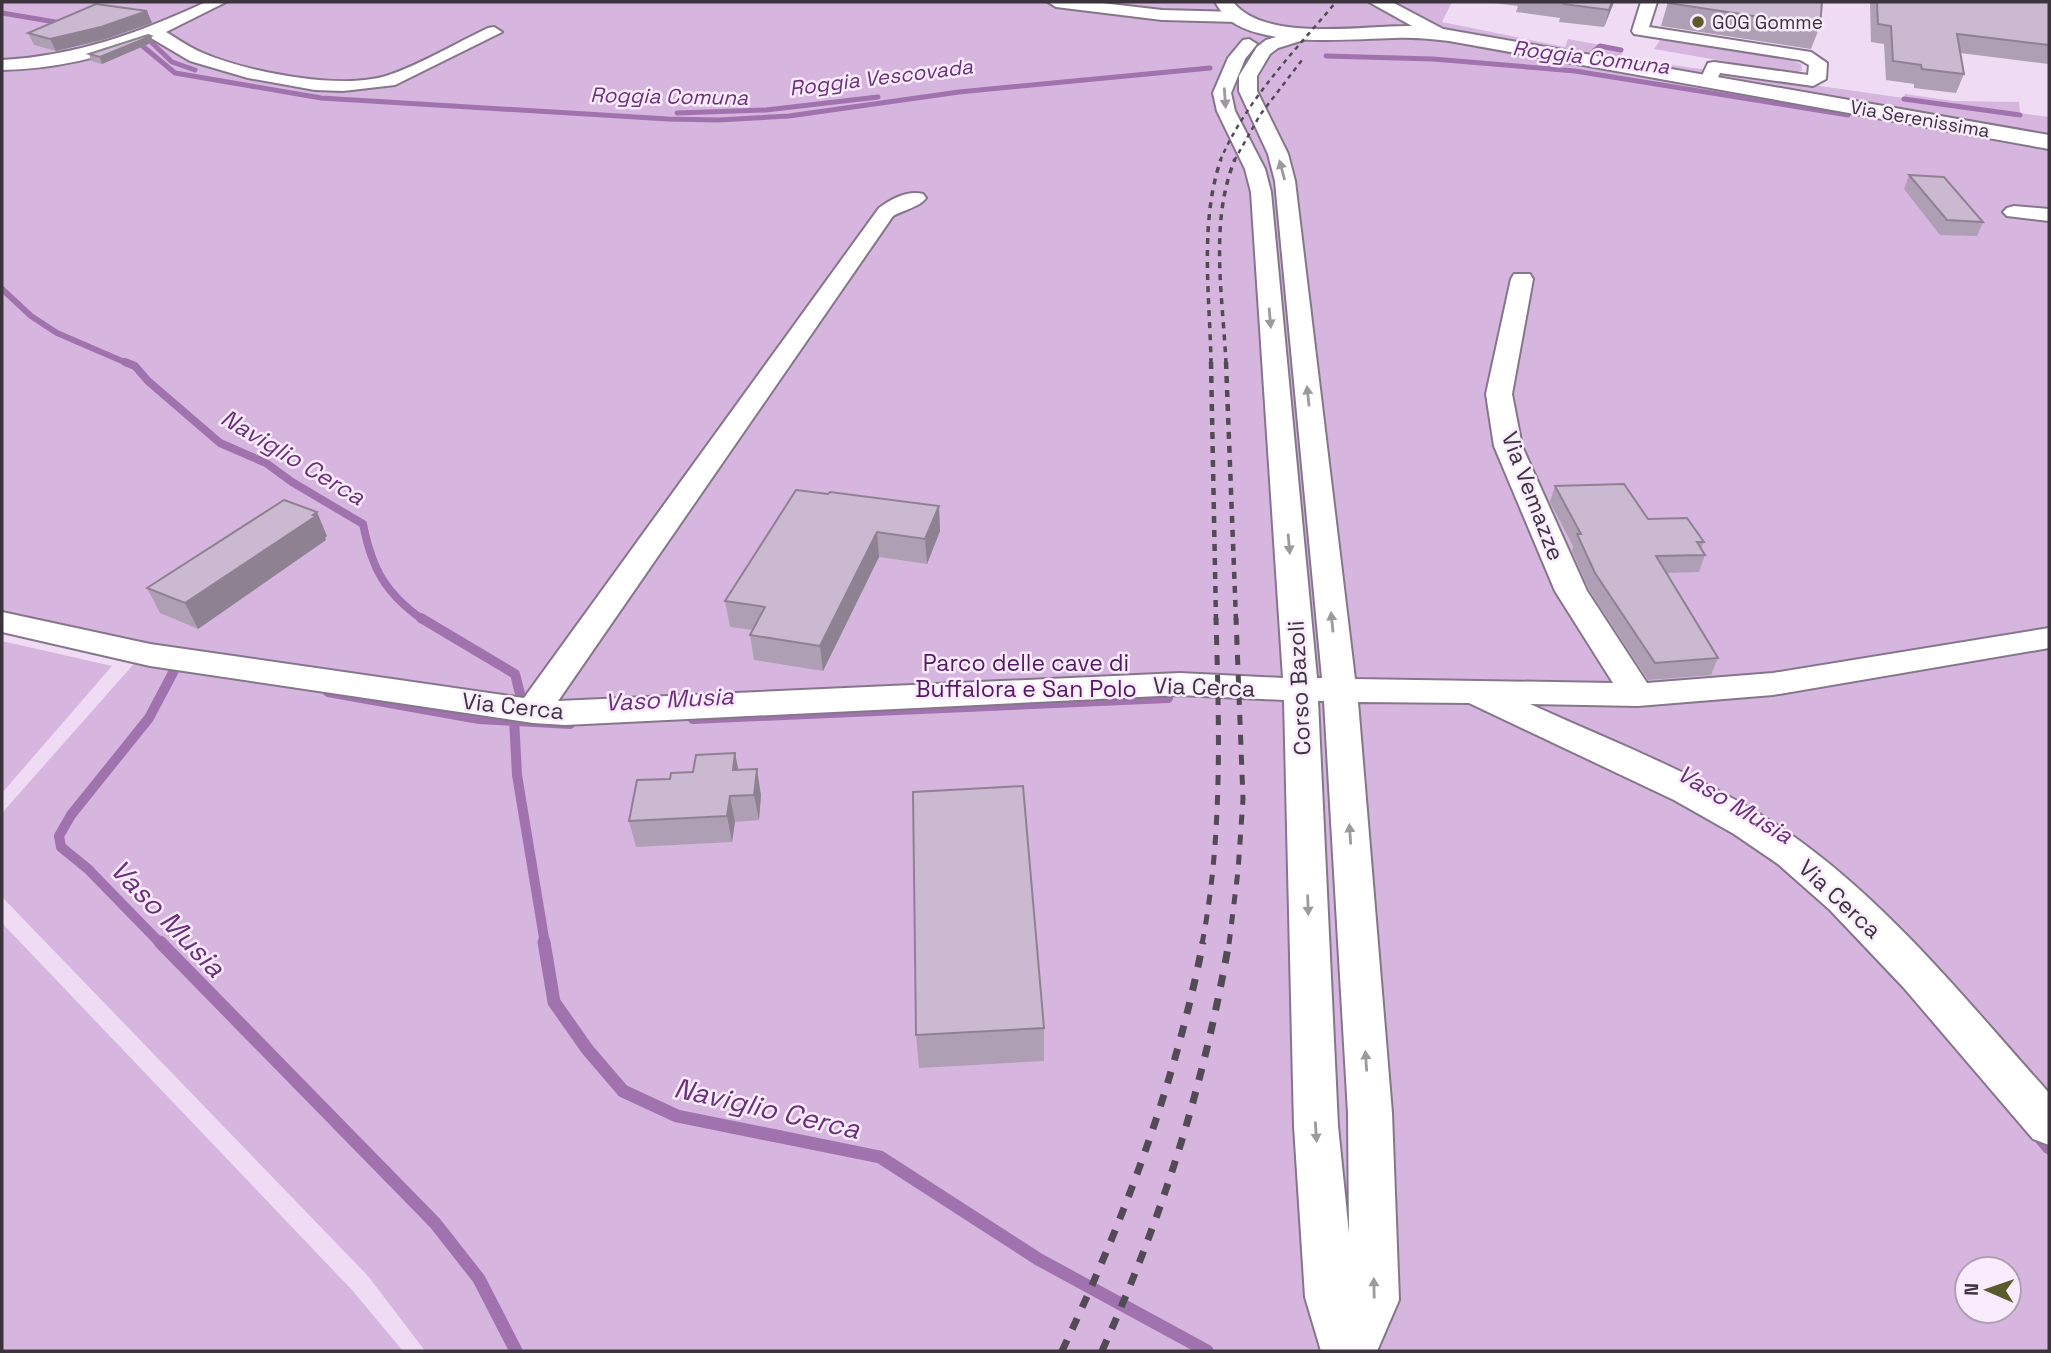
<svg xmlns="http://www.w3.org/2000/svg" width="2051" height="1353" font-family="'Space Grotesk',sans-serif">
  <rect width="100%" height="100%" fill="#efdcf4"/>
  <!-- green -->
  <path fill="#d6b6df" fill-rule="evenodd" d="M2,2h1450l-10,20 123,25 3,-8 55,10 -2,8 9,2 274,39 1,-4 48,7 66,1 1,11 29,4v1234h-1624l-57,-75 -366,-379v-84l145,-164 -145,-34zM1967,1269h42v42h-42z
    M1660,40l131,20 10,4 1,7 -11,2 -137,-24z
    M2,641l110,25 -110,127z
    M2,923l350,367 51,61h-401z"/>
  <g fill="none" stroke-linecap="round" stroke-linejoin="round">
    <!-- stream-far4 -->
    <path stroke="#a173ae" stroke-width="5" d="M2,13l65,11
      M150,41l22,21 23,8
      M139,43l36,30 146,25 347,21 50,1 71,-4 170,-24 251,-24
      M1594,51l6,-5 21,4
      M1326,56l107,3 142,12 273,44
      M1904,99l116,16
      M677,113l89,-3 112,-13"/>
    <!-- stream-far3 -->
    <path stroke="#a173ae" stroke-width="6" d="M2,289l29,27 26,17 72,31"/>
    <!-- stream-far2 -->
    <path stroke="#a173ae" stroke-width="8" d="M125,362l10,4 13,15 72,62 46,20 26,19 71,42c9,45 22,69 60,96"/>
    <!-- stream-far1 -->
    <path stroke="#a173ae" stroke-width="10" d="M421,618l94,56 5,20
      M328,692l151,27 91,5
      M514,719l3,56 28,169
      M693,719l475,-21
      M161,944l-73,-75 -27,-22 -2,-11 12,-21 78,-97 28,-53 -7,-1"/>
    <!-- stream -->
    <path stroke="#a173ae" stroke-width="13" d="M160,942l275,281 44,56 37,72
      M544,942l10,60 33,47 36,42 54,25 203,41 158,102 169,92
      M2038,1135l11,13"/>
    <defs>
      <path id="street" d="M206,2h20l-60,30c12,7 24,16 37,21 44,19 137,37 183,23 34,-11 70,-33 102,-48l6,-1 8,5 -107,53 -52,6 -28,-1 -67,-12 -58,-17 -39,-23c-48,20 -98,31 -149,32v-10c74,-4 137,-27 204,-58z
        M1048,2h45l69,8 76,2 8,5 -8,5 -76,-2 -106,-13z
        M1641,2h16l-8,25 162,25 16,11 -1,16 -13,7 -93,-13 -5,11h-12l-3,-4 8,-17 6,-1 94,13 1,-10 -9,-5 -166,-26 -2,-3z
        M1304,29l6,1 2,4 -2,4 -32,10 -8,6 -13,22v15l31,63 7,27 60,498 258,4 -58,-92 -61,-145 -8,-52 25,-115 3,-5h16l3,5 -21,115 10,52 65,145 60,92 126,-10 276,-45v20l-276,47 -135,11 -108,-2c92,42 192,79 274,140 93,69 168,163 245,249v52l-16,-6 -129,-151 -74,-78 -52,-46 -44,-30 -60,-34 -205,-97 -111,-1 34,411 7,187 -22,51h-56l-16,-54 -11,-171 -10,-426 -104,-5 -615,30 -32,-2 -383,-57 -148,-34v-20l148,32 374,54 355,-490c12,-9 29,-18 44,-14l3,4c-6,9 -23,12 -33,18l-335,485 622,-28 103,5 -32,-486 -6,-23 -28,-58 -4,-18 15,-35 15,-18 6,-1 8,5 -12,15 -14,34 4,18 30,58 6,23 46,486h5l-47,-497 -7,-27 -29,-63v-15l18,-29 9,-7zM1318,701h6l24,412 1,121 -11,-108z
        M2014,206l35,3v12l-42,-5 -4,-4 4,-4z"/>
      <path id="secondary" d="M1215,2h18c32,41 132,23 179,24l-43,-24h23l51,27 606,106v14l-600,-108c-18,-2 -36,-4 -55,-3 -44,1 -129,10 -166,-19 -5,-4 -9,-11 -13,-17z"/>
    </defs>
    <!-- street casing -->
    <use href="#street" stroke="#86768b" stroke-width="4"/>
    <!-- secondary casing -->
    <use href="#secondary" stroke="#86768b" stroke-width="4"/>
    <!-- street -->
    <use href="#street" fill="#fff" fill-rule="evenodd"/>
    <!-- secondary -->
    <use href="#secondary" fill="#fff" fill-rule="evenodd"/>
    <!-- rail-far4 -->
    <path stroke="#524a54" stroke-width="2.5" stroke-dasharray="4.5 4.5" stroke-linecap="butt" d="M1220,161c26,-61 74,-109 116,-159
      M1234,161l26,-46 42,-55"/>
    <!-- rail-far3 -->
    <path stroke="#524a54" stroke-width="3.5" stroke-dasharray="6 6" stroke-linecap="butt" d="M1211,364c-1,-67 -12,-141 10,-205
      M1226,364c-3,-67 -17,-142 9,-205"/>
    <!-- rail-far2 -->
    <path stroke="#524a54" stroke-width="4.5" stroke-dasharray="7 7" stroke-linecap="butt" d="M1211,362l5,258
      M1226,362l10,258"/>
    <!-- rail-far1 -->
    <path stroke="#524a54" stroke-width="5" stroke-dasharray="10 10" stroke-linecap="butt" d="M1202,944c21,-108 17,-217 14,-326
      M1229,944l9,-73 5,-72 -7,-181"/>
    <!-- rail -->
    <path stroke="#524a54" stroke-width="7" stroke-dasharray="12 12" stroke-linecap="butt" d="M1062,1351c62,-131 113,-266 141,-409
      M1102,1351c61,-136 101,-262 127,-409"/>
  </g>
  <!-- wall -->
  <path fill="#af9fb4" d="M1485,2h129l-10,25 -45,-5 1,-4 -44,-6 2,-6z
    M1668,2l152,24 -9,23 -150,-23z
    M1870,2h179v62l-89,-11 4,21 -8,19 -42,-5v-4l-28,-4 -2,-36 -13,-2z
    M147,11l5,12 -46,16 -50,12 -22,-6 -6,-12z
    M151,36l2,6 -51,22 -11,-3 -2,-7z
    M1909,175l74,47 -6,14 -37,-1 -36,-46z
    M1555,486l93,33 56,23 -3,7 4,6 -6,17 -33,1 52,85 -7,17 -63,5 -59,-90 -17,-39 1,-5 -23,-44z
    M828,494l111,12 1,25 -13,33 -48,-7 -56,114 -69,-11 -4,-25 3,-5 -23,-3 -5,-26z
    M327,536l-2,2 1,2 -128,89 -38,-16 -13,-25z
    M735,753l3,17 23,25 -2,25 -24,2 -3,20 -96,5 -7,-26 41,-42 23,-7z
    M1044,1028v33l-125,7 -3,-33z"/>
  <!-- shaded-wall -->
  <path fill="#8e8292" d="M1612,2h2l-10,25 5,-17z
    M147,11l5,12 -46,16 -50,12 -6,-12z
    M151,36l2,6 -51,22 -2,-7z
    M939,506l1,25 -13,33 -2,-25z
    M317,512l10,24 -2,2 1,2 -128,89 -13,-26z
    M877,532l2,25 -56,114 -3,-25z
    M735,753l5,25 -7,-8z
    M757,769l4,26 -2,25 -5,-25z
    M730,796l5,26 -3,20 -5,-26z"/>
  <!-- building -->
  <path fill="#cbb9d1" stroke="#8e8292" stroke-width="2" d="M1565,2h47l-3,8 -45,-6z
    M1668,2h154l-2,24 -152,-23z
    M1877,2h172v43l-92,-11 7,40 -42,-5 -1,-4 -28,-4 -2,-35 -13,-2z
    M96,4l51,7 -46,16 -51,12 -22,-6z
    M148,35l3,1 -51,21 -11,-3z
    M1909,175l35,2 39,45 -36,-2z
    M1624,484l24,35 39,-1 17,24h-7l8,13 -49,1 62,102 -63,5 -60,-90 -18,-39h4l-26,-48z
    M796,490l32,4 2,-2 109,14 -14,33 -48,-7 -57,114 -70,-11 15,-28 -40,-6z
    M284,500l33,12 -4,3 3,1 -131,87 -38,-15z
    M735,753l-2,17 24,-1 -3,26 -24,1 -3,20 -98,5 8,-41 33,-1 1,-6 22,-1 3,-17z
    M1023,786l21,242 -128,7 -3,-243z"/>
  <!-- one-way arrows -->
  <defs><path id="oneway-solid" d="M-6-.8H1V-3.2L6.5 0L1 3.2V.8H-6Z" transform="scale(1.75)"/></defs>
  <g fill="#9d9a9e">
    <use href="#oneway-solid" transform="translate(1225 98) rotate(86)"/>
    <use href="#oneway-solid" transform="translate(1282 170) rotate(-105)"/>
    <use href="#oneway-solid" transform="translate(1270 318) rotate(85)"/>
    <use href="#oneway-solid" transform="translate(1308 396) rotate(-96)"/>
    <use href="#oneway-solid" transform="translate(1289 544) rotate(85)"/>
    <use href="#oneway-solid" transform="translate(1332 622) rotate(-96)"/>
    <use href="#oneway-solid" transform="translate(1350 834) rotate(-94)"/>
    <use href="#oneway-solid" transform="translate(1308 905) rotate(88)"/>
    <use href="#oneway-solid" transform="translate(1366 1061) rotate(-94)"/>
    <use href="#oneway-solid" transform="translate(1316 1132) rotate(86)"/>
    <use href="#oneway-solid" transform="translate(1374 1288) rotate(-91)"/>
  </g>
  <!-- markers -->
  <circle fill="#595c2a" stroke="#faebfe" stroke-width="2.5" cx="1698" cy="22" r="7"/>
  <g text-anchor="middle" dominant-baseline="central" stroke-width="5" stroke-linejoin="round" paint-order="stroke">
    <!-- far-poi labels -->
    <g font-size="19" fill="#3b343d" stroke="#faebfe" text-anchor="start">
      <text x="1712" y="22">GOG Gomme</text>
    </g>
    <!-- far-street labels -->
    <g font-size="19" fill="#3b343d" stroke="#faebfe">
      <text transform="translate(1920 119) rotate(10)">Via Serenissima</text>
    </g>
    <!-- far-water labels -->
    <g font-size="21" font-style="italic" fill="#6b307b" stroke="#faebfe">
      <text transform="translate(1591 57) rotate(7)">Roggia Comuna</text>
      <text transform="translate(881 77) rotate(-7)">Roggia Vescovada</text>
      <text transform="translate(669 96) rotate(1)">Roggia Comuna</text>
    </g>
    <!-- street labels -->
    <g font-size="23" fill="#3b343d" stroke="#faebfe">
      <text transform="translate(1533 496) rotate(69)">Via Vemazze</text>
      <text transform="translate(1204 687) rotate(2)">Via Cerca</text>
      <text transform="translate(1299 688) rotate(-93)">Corso Bazoli</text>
      <text transform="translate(513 706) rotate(6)">Via Cerca</text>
      <text transform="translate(1840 899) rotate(43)">Via Cerca</text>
    </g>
    <!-- park labels -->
    <g font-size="23" fill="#541963" stroke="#faebfe">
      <text x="1026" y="663">Parco delle cave di<tspan x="1026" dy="26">Buffalora e San Polo</tspan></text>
    </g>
    <!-- water labels -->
    <g font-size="24" font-style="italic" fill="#6b307b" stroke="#faebfe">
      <text transform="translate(293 457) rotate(31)">Naviglio Cerca</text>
      <text transform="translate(669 699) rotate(-3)">Vaso Musia</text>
      <text transform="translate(1735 804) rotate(31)">Vaso Musia</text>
    </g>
    <!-- near-water labels -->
    <g font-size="28" font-style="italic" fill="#6b307b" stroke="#faebfe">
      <text transform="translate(168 918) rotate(46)">Vaso Musia</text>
      <text transform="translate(767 1108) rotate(13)">Naviglio Cerca</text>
    </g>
  </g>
  <!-- border -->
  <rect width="2051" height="1353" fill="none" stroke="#3b343d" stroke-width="7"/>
  <!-- north arrow -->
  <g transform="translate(1988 1290) rotate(272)"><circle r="33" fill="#faebfe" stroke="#aea2b1" stroke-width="2"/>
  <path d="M0-5L12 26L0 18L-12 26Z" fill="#595c2a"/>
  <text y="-10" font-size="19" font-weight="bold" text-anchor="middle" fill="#3b343d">N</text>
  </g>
</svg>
